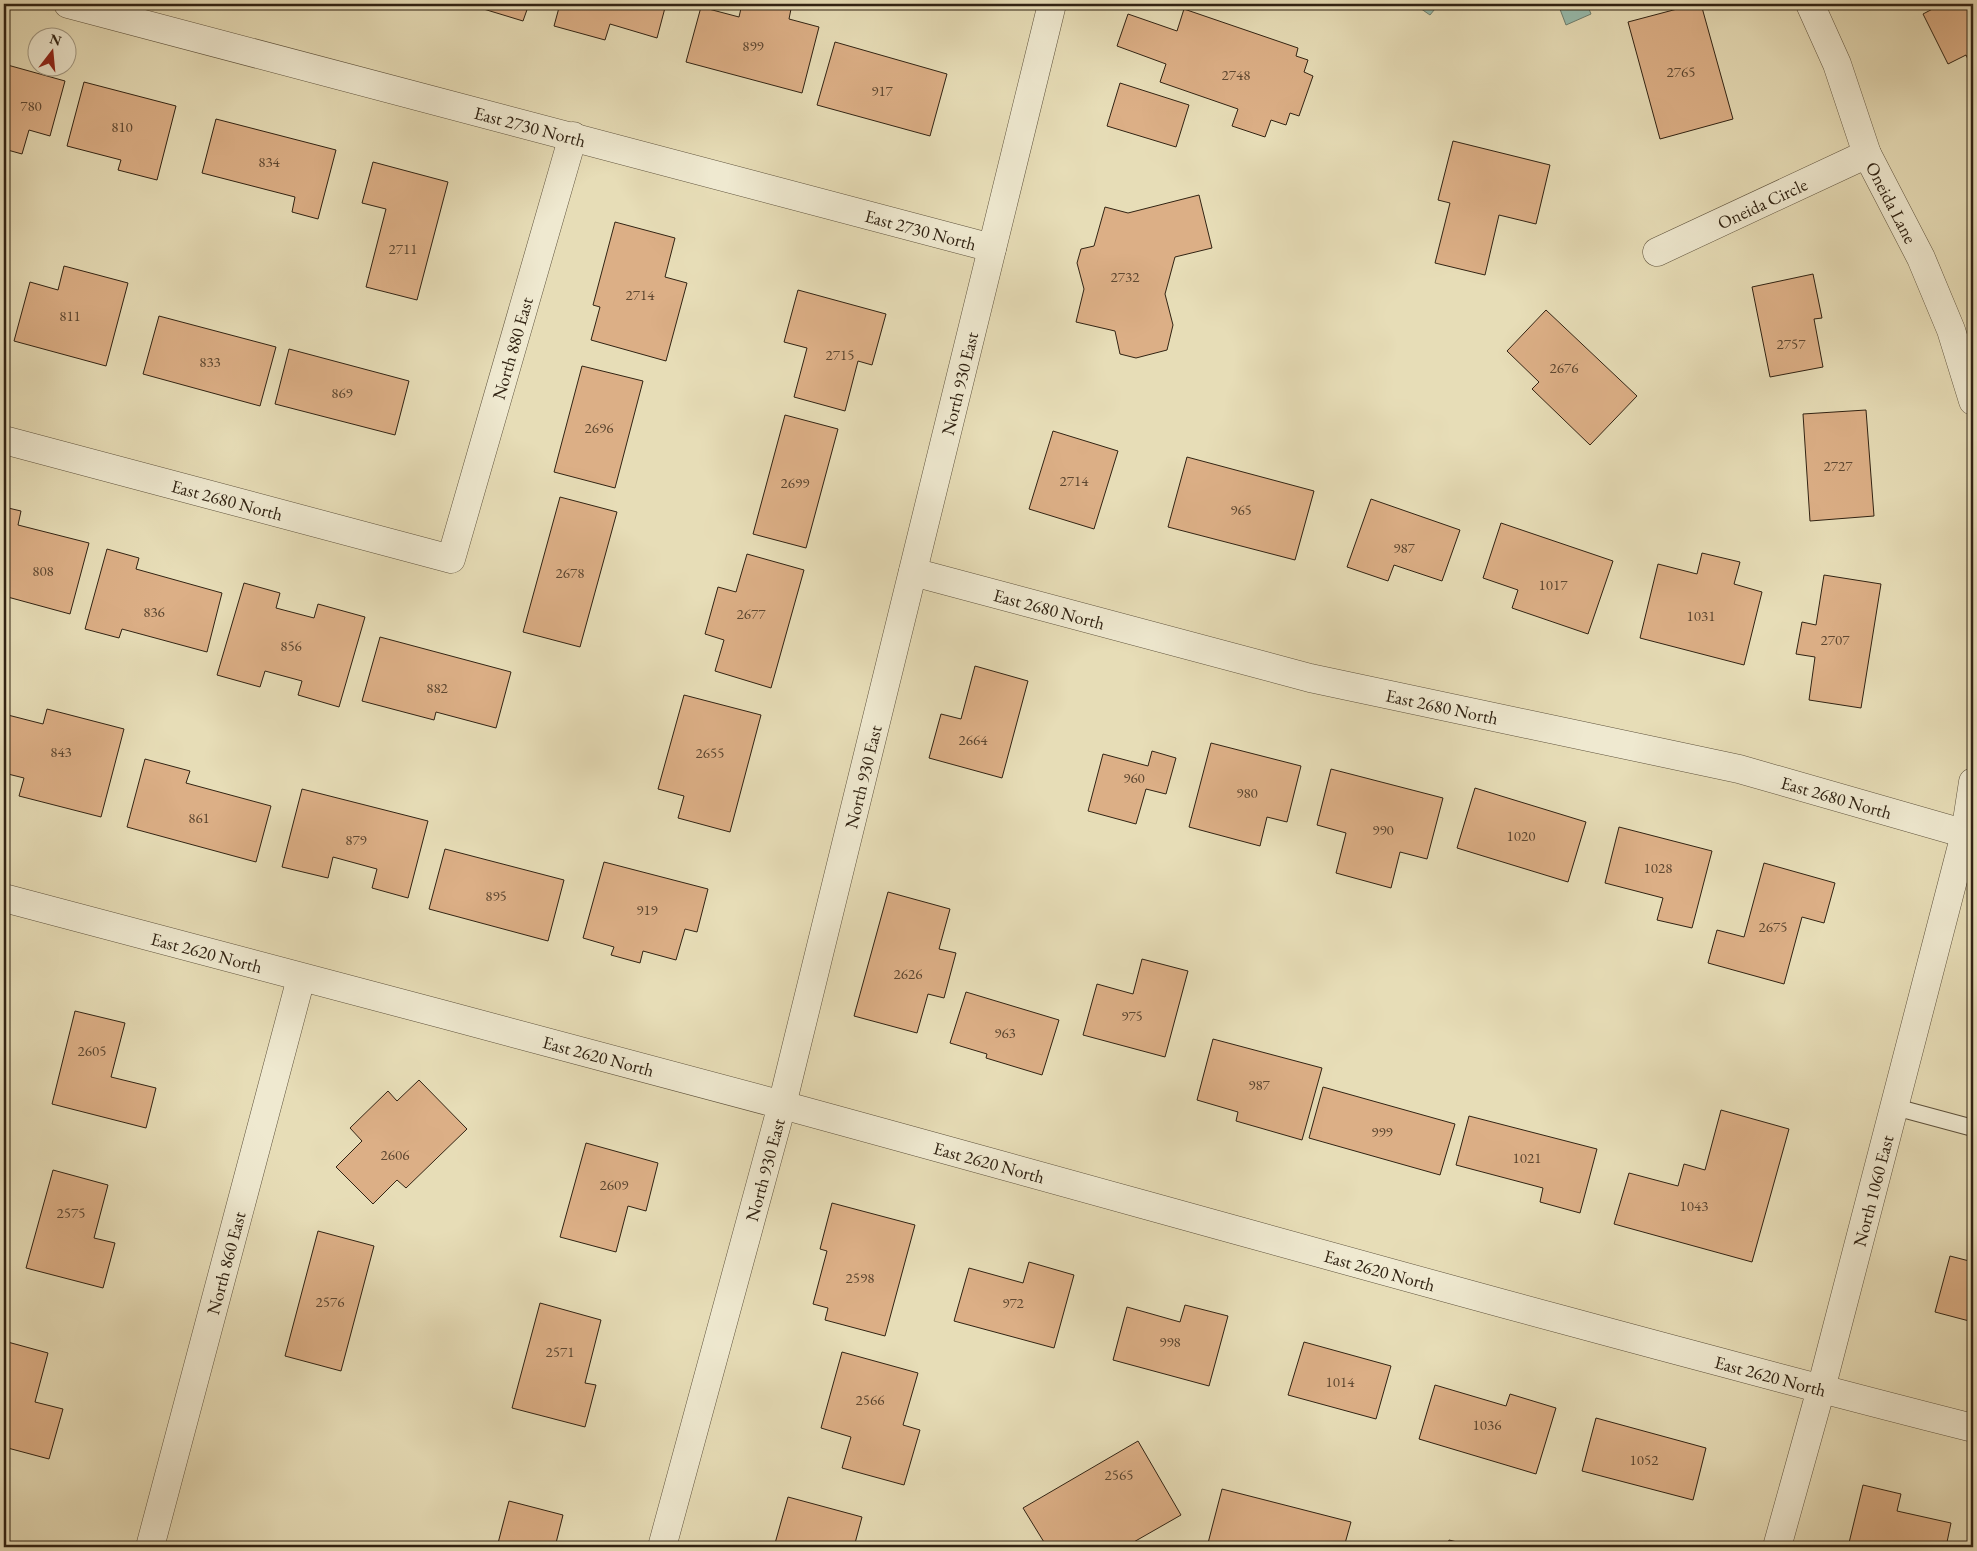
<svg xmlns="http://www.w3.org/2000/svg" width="1977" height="1551" font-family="'EB Garamond',serif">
  <rect width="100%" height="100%" fill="#e7ddb7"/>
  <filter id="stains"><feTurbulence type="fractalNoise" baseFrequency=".004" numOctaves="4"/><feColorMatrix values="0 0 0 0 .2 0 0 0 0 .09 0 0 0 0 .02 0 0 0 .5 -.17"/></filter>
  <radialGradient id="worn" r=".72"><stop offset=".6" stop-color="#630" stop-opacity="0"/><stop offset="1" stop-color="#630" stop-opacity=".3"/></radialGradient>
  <!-- water -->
  <path fill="#97bcad" stroke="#6e7f6f" d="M1414,4h25l-9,11z
    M1558,4h29l4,10 -25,11z"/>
  <!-- building -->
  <path fill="#dcaf86" stroke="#312313" d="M467,4h62l-6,17z
    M560,4h106l-9,34 -47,-14 -5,16 -51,-14z
    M742,4h30l19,5 -2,10 30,8 -17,66 -116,-31 15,-55 38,10z
    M1696,4h5l32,115 -73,20 -32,-117z
    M1942,4h31v66l-7,-15 -18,9 -25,-50z
    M1184,9l114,39 -2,8 12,4 -4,12 9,4 -14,40 -9,-3 -4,12 -15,-5 -6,17 -33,-11 6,-17 -78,-27 6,-18 -49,-18 11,-32 49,17z
    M835,42l112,32 -17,62 -113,-31z
    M4,64l61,17 -15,55 -21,-6 -7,24 -18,-5z
    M84,82l92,24 -19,74 -39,-10 3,-10 -54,-14z
    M1120,83l69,22 -13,42 -69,-21z
    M216,119l120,31 -18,69 -26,-7 3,-15 -93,-24z
    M1453,141l97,24 -14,59 -37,-9 -14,60 -50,-12 15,-60 -12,-3z
    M373,162l75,20 -31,118 -51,-13 20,-78 -24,-6z
    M1199,195l13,53 -37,9 -10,37 8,31 -6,25 -31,8 -16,-4 -5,-23 -39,-9 8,-33 -7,-26 4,-14 13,-3 11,-39 23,6z
    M615,222l60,16 -10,39 22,6 -21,78 -75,-21 9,-33 -7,-2z
    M64,266l64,17 -22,83 -92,-25 16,-59 28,8z
    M1813,274l9,44 -8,1 9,48 -53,10 -18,-90z
    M798,290l88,24 -14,51 -14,-4 -13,50 -51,-14 13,-49 -23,-6z
    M1546,310l91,86 -47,49 -58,-56 7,-7 -32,-31z
    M159,316l117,31 -16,59 -117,-32z
    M289,349l120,32 -14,54 -120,-31z
    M582,366l61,15 -28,107 -61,-16z
    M1866,410l8,106 -64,5 -7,-107z
    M785,415l53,14 -32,119 -53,-14z
    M1053,431l65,20 -24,78 -65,-20z
    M1187,457l127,34 -19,69 -127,-33z
    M560,497l57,15 -37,135 -57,-15z
    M1371,499l89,31 -18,51 -48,-16 -6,16 -41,-14z
    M4,507l17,4 -3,14 71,18 -19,71 -66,-18z
    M1501,523l112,38 -25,73 -76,-26 6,-18 -35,-12z
    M107,549l32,9 -3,11 86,24 -15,59 -85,-23 -3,9 -34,-9z
    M1702,553l38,9 -6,22 28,8 -18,73 -104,-27 18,-74 39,10z
    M747,554l57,16 -33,118 -56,-17 9,-31 -19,-6 13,-47 18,5z
    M1824,575l57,9 -20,124 -52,-8 6,-43 -19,-3 6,-32 14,3z
    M244,583l36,10 -4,15 38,10 4,-14 47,13 -26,90 -41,-12 4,-14 -37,-10 -5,16 -43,-12z
    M380,637l131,35 -15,56 -60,-16 -2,8 -72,-19z
    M975,666l53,15 -26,97 -73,-20 12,-44 20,5z
    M684,695l77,20 -31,117 -52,-14 6,-22 -26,-7z
    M47,709l77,20 -23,88 -82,-21 5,-18 -20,-5v-59l39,10z
    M1211,743l90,23 -14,56 -20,-5 -7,29 -71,-19z
    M1152,751l24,7 -10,36 -20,-5 -10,35 -48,-13 15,-57 45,12z
    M145,759l45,12 -4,12 85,23 -15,56 -129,-35z
    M1331,769l112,29 -16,61 -27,-7 -9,36 -55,-15 10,-40 -29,-8z
    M1475,788l111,34 -18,60 -111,-34z
    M302,789l126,32 -20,77 -36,-10 5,-19 -44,-12 -5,21 -46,-11z
    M1619,827l93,24 -20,77 -35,-8 6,-22 -58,-15z
    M445,849l119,31 -16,61 -119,-32z
    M604,862l104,27 -11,43 -12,-3 -9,31 -33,-9 -3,12 -29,-8 3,-8 -31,-9z
    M1764,863l71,20 -11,40 -22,-6 -18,67 -76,-21 9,-33 27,7z
    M888,892l62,17 -11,40 17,4 -12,45 -16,-4 -11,39 -63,-17z
    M1142,959l46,12 -23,86 -82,-22 14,-51 36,10z
    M966,992l93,28 -17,55 -56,-17 1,-4 -37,-11z
    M75,1011l50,12 -14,54 45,11 -10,40 -94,-24z
    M1213,1039l109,29 -20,72 -66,-19 2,-9 -41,-12z
    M419,1080l48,49 -61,59 -9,-8 -24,24 -37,-37 26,-26 -12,-13 38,-37 9,10z
    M1323,1087l132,37 -15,51 -131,-37z
    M1721,1110l68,19 -37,133 -138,-38 15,-51 49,13 6,-22 21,6z
    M1469,1116l128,33 -17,64 -40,-11 3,-14 -87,-23z
    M586,1143l72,20 -12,48 -18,-5 -12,46 -56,-15z
    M53,1170l55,15 -14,53 21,5 -12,45 -77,-20z
    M832,1203l83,22 -30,111 -60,-16 3,-12 -15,-4 14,-53 -7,-2z
    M318,1231l56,15 -33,125 -56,-15z
    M1950,1256l23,6v60l-38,-10z
    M1029,1262l45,13 -20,73 -100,-27 15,-53 54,15z
    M540,1303l61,17 -16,63 11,2 -11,42 -73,-19z
    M1185,1305l43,11 -19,70 -96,-26 14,-53 53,15z
    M4,1341l44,12 -13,49 28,7 -14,50 -45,-12z
    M1304,1342l87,24 -15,53 -88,-24z
    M842,1352l76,21 -15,52 17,5 -16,55 -62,-17 9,-31 -30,-9z
    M1435,1385l71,21 4,-12 46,14 -20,66 -117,-35z
    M1596,1418l110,30 -13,52 -111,-29z
    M1138,1441l43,74 -56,32h-78l-24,-39z
    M1863,1485l38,9 -4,17 54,12 -5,24h-98z
    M1222,1489l129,33 -7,25h-137z
    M788,1497l74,20 -8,30h-80z
    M509,1501l54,14 -8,32h-58z
    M1449,1540l28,7h-30z
    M1397,1544l13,3h-14z"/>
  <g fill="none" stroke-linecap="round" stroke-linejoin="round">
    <defs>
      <path id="service" d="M1895,1107l78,21"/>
      <g id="minor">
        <path id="s1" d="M68,4l924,244"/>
        <path id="s2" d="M1810,4l27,60 30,90 54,104 30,72 22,71"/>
        <path id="s3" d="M1657,252l210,-98"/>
        <path id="s4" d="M4,440l447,119 122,-423"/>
        <path id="s5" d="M913,572l397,106 429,91 234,67"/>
        <path id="s6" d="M4,898c260,70 522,137 782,208 396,108 790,221 1187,322"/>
        <path id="s7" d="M150,1547l151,-569"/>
        <path id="s8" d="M662,1547l120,-442 270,-1101"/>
        <path id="s9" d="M1777,1547l44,-158 144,-555 8,-52"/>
      </g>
    </defs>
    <!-- service casing -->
    <use href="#service" stroke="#5e523c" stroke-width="18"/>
    <!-- minor casing -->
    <use href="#minor" stroke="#5e523c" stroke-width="29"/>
    <!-- service -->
    <use href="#service" stroke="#efe9d0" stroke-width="16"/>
    <!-- minor -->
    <use href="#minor" stroke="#efe9d0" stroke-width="28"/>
  </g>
  <g text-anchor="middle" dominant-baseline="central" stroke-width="5" stroke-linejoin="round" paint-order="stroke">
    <!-- number labels -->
    <g font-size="15" fill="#5c4630">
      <text x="753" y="45">899</text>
      <text x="1681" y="71">2765</text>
      <text x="1236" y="74">2748</text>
      <text x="882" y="90">917</text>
      <text x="31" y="105">780</text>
      <text x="122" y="126">810</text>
      <text x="269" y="161">834</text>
      <text x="403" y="248">2711</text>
      <text x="1125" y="276">2732</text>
      <text x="640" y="294">2714</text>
      <text x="70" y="315">811</text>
      <text x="1791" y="343">2757</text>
      <text x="840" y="354">2715</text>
      <text x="210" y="361">833</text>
      <text x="1564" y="367">2676</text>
      <text x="342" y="392">869</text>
      <text x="599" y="427">2696</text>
      <text x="1838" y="465">2727</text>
      <text x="1074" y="480">2714</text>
      <text x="795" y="482">2699</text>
      <text x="1241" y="509">965</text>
      <text x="1404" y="547">987</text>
      <text x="43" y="570">808</text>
      <text x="570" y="572">2678</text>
      <text x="1553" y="584">1017</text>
      <text x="154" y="611">836</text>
      <text x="751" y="613">2677</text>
      <text x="1701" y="615">1031</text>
      <text x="1835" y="639">2707</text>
      <text x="291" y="645">856</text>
      <text x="437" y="687">882</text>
      <text x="973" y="739">2664</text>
      <text x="61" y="751">843</text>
      <text x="710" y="752">2655</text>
      <text x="1134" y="777">960</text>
      <text x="1247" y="792">980</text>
      <text x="199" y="817">861</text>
      <text x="1383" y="829">990</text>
      <text x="1521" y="835">1020</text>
      <text x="356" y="839">879</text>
      <text x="1658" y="867">1028</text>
      <text x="496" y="895">895</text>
      <text x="647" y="909">919</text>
      <text x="1773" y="926">2675</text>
      <text x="908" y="973">2626</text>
      <text x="1132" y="1015">975</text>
      <text x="1005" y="1032">963</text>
      <text x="92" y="1050">2605</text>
      <text x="1259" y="1084">987</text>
      <text x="1382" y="1131">999</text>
      <text x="395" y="1154">2606</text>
      <text x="1527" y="1157">1021</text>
      <text x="614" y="1184">2609</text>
      <text x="1694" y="1205">1043</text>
      <text x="71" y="1212">2575</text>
      <text x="860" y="1277">2598</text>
      <text x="330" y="1301">2576</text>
      <text x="1013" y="1302">972</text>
      <text x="1170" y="1341">998</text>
      <text x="560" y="1351">2571</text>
      <text x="1340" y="1381">1014</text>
      <text x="870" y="1399">2566</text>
      <text x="1487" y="1424">1036</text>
      <text x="1644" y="1459">1052</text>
      <text x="1119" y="1474">2565</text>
    </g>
    <!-- street labels -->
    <g font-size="18" fill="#312313" stroke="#efe9d0">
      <text stroke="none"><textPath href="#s1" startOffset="478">East 2730 North</textPath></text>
      <text stroke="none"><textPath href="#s2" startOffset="215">Oneida Lane</textPath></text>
      <text stroke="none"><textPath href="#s3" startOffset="116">Oneida Circle</textPath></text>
      <text stroke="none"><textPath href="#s1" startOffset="882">East 2730 North</textPath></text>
      <text stroke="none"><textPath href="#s4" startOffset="682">North 880 East</textPath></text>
      <text stroke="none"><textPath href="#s8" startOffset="1201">North 930 East</textPath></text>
      <text stroke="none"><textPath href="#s4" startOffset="231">East 2680 North</textPath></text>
      <text stroke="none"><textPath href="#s5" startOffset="141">East 2680 North</textPath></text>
      <text stroke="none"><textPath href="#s5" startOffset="546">East 2680 North</textPath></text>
      <text stroke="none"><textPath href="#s8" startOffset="796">North 930 East</textPath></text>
      <text stroke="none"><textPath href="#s5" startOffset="951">East 2680 North</textPath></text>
      <text stroke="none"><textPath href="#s6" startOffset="210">East 2620 North</textPath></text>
      <text stroke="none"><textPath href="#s6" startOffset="615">East 2620 North</textPath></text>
      <text stroke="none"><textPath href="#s6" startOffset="1020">East 2620 North</textPath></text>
      <text stroke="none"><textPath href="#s8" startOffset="391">North 930 East</textPath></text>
      <text stroke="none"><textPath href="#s9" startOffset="369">North 1060 East</textPath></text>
      <text stroke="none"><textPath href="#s7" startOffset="294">North 860 East</textPath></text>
      <text stroke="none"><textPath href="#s6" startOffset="1425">East 2620 North</textPath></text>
      <text stroke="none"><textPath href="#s6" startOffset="1830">East 2620 North</textPath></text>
    </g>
  </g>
  <!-- margin -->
  <rect width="1977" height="1551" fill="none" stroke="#e7ddb7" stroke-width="20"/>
  <rect x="5" y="5" width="1967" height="1541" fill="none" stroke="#312313" stroke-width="2.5"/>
  <rect x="10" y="10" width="1957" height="1531" fill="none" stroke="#312313"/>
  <!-- north arrow -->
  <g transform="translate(52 52) rotate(16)"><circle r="24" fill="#efe9d0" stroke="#a39a84"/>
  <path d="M0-4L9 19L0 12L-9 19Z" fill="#8f2418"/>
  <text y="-8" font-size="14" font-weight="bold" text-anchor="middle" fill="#312313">N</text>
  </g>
  <rect width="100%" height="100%" filter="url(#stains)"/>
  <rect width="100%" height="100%" fill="url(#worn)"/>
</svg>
